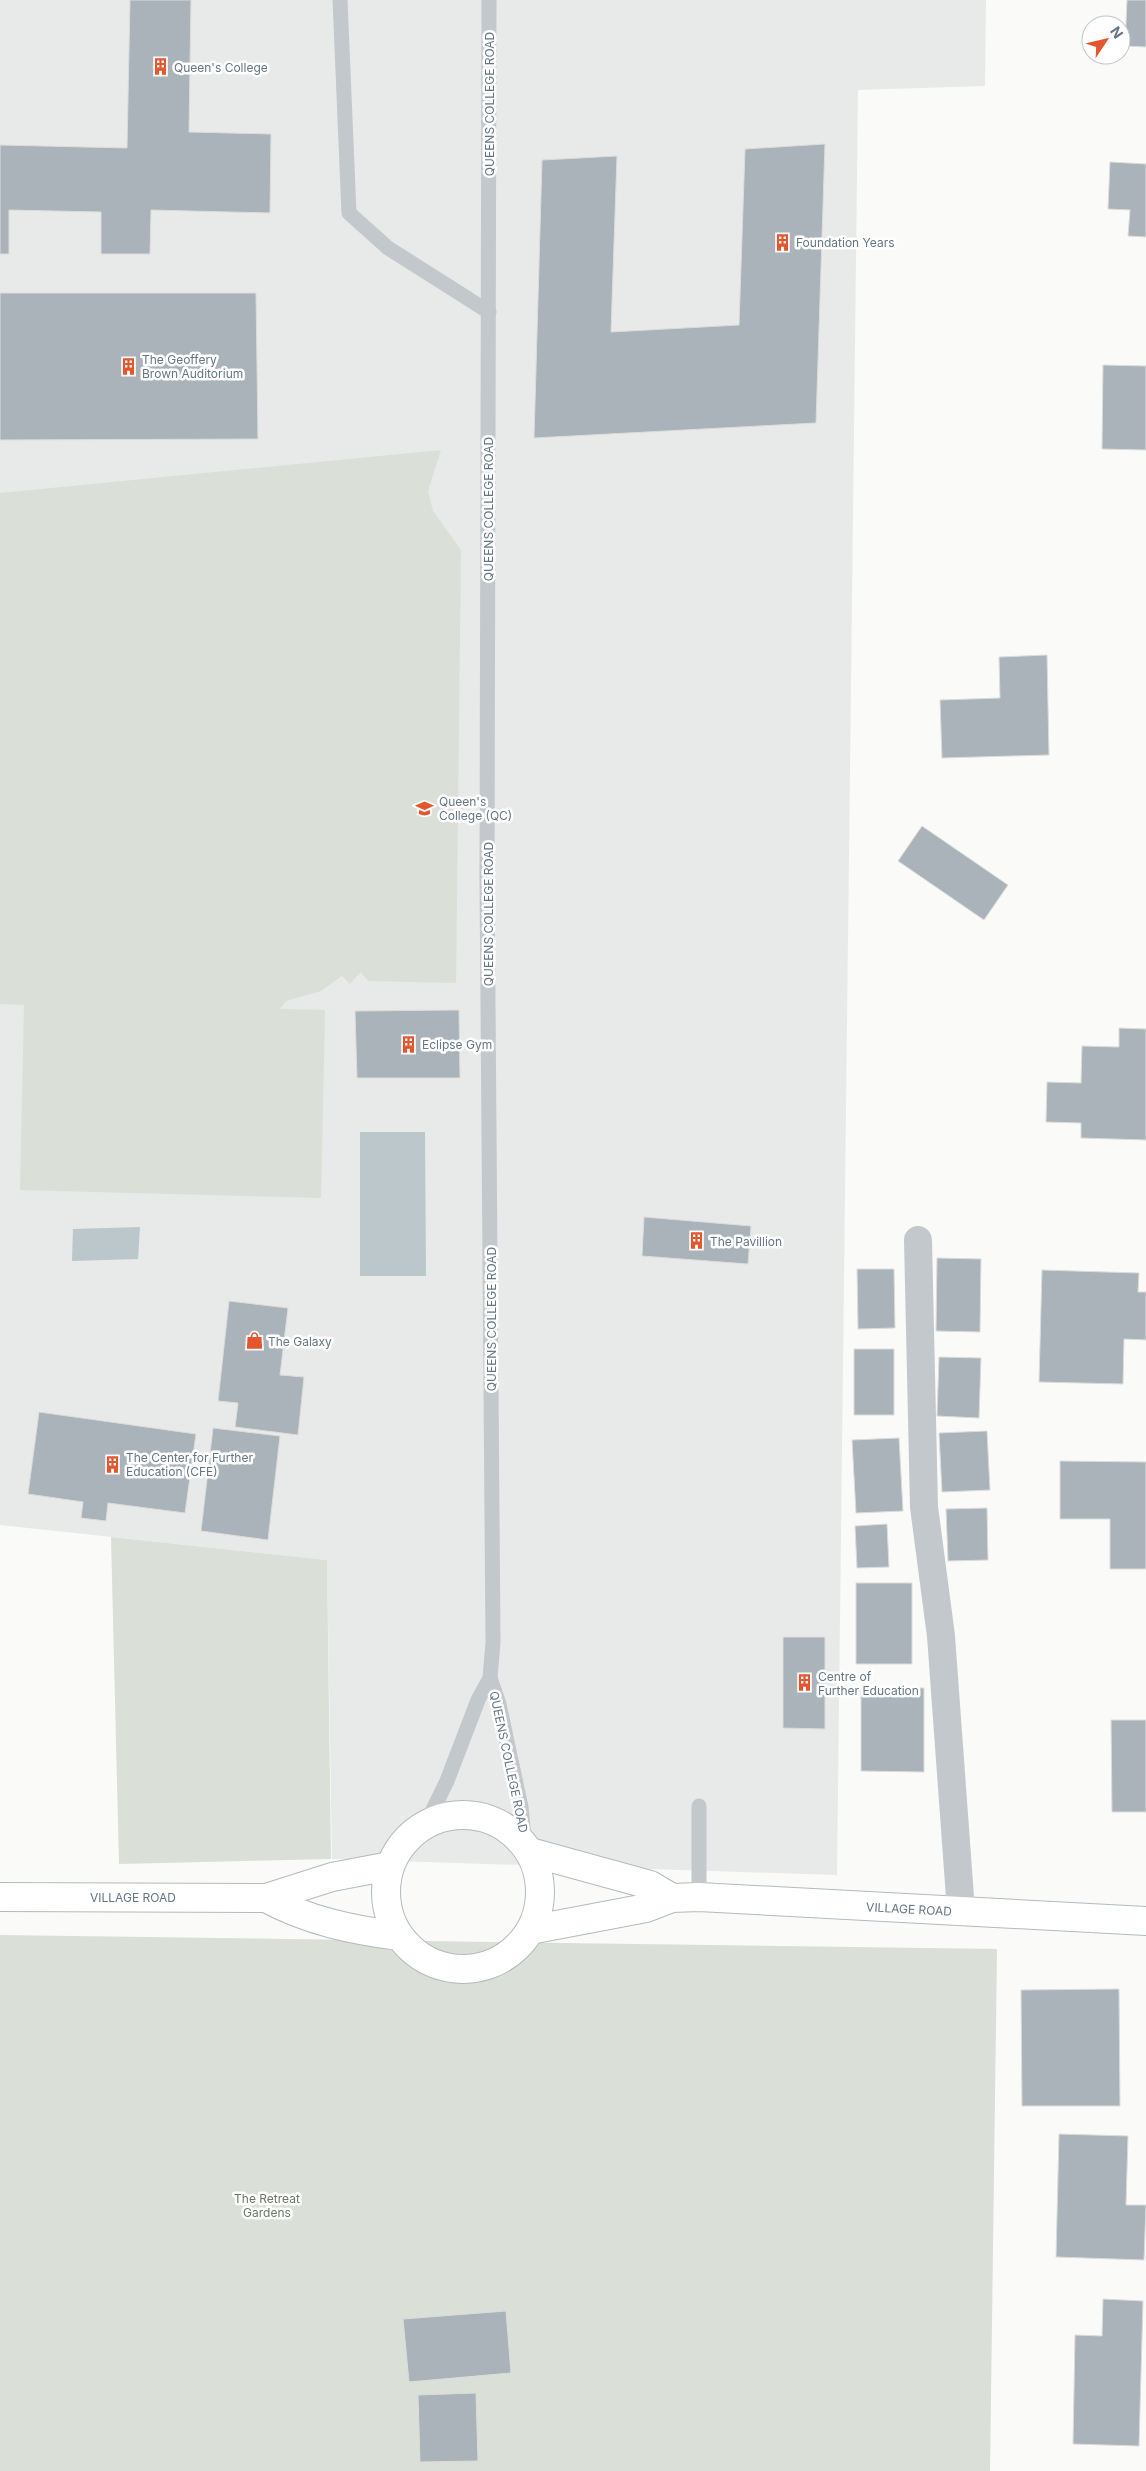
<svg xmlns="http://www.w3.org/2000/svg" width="1146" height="2471" font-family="Inter,sans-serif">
  <rect width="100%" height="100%" fill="#fafaf8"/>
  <!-- built -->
  <path fill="#e8e9e9" d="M0,0h986l-1,86 -127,4 -21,1785 -505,-16 -5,-299 -327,-35z"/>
  <!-- green -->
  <path fill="#dadfd7" d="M441,450l-13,41 5,20 28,39 -5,433 -88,-2 -7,-9 -11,12 -8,-8 -21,15 -35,10 -6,8 45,1 -4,188 -301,-8 4,-185 -24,-1v-511z
    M111,1537l216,23 4,299 -212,5z
    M0,1935l997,14 -7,522h-990z"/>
  <!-- water -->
  <path fill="#bbc7cb" d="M360,1132h65l1,144h-66z
    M140,1227l-2,32 -66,2 1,-32z"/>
  <!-- building -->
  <path fill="#aab3b9" stroke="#dcdcda" d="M130,0h61l-2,132 82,2 -1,79 -119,-3 -1,44h-49v-42l-92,-2v44h-9v-109l127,3z
    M1127,0h19v47l-21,-1z
    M825,144l-9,279 -282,15 8,-278 75,-4 -6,176 128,-7 6,-176z
    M1110,162l36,2v73l-18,-1 2,-26 -22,-1z
    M0,293h256l2,146 -258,1z
    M1103,365l43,1v84l-44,-1z
    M1047,655l2,100 -107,3 -2,-58 60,-2 -1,-41z
    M922,826l86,59 -24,35 -86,-59z
    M459,1010l1,68h-103l-2,-67z
    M1119,1028l27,1v111l-65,-2v-15l-35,-1 1,-40 34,1 1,-37 37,1z
    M644,1217l107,9 -3,38 -106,-8z
    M937,1258l44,1 -1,73 -44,-1z
    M857,1269h37l1,59 -37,1z
    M1042,1270l97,3 -1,19h8v48l-22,-1 -1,45 -84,-2z
    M229,1301l59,7 -8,67 24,2 -6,58 -63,-8 3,-24 -20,-2z
    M854,1349h40v66h-40z
    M939,1357l42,1 -2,60 -42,-2z
    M39,1412l157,22 -11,79 -77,-10 -2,18 -25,-3 2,-16 -55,-8z
    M213,1428l67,8 -12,104 -67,-9z
    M987,1431l3,59 -48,2 -3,-59z
    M899,1438l4,73 -47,2 -4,-73z
    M1060,1461l86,1v107h-36v-50h-50z
    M987,1508l1,52 -40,1 -2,-52z
    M887,1524l2,43 -32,1 -2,-42z
    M856,1583h56v81h-56z
    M783,1637h42v92l-42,-1z
    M861,1688h63v84l-63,-1z
    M1111,1720h35v92h-34z
    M1119,1989l1,117h-98l-1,-116z
    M1059,2134l69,2 -2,69h20l-2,55 -88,-3z
    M1103,2299l40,2 -4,145 -66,-2 2,-109 27,1z
    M506,2311l5,62 -102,9 -6,-63z
    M476,2393l2,68 -58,1 -2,-67z"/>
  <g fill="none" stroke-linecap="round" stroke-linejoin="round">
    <defs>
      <path id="secondary" d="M386 1892a77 77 0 1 1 154 0a77 77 0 1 1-154 0Z
        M530,1852l120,33 22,13
        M0,1897l266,1 66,-21 58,-11
        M266,1898c42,23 87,32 133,38
        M530,1930l116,-22 26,-10 27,-1 447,24"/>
    </defs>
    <!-- secondary casing -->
    <use href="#secondary" stroke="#b3babf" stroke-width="30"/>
    <!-- service -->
    <path stroke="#c3c8cc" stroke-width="15" d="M340,0l9,213 39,35 101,64
      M489,0l-2,877 6,765 -3,36 9,26 22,103 4,40
      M699,1806v91
      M425,1826l22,-45 31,-81 12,-22"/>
    <!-- minor -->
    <path stroke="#c3c8cc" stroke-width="28" d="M918,1240l6,267 17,129 20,275"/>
    <!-- secondary -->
    <use href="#secondary" stroke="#fff" stroke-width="28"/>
  </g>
  <!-- icons -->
  <defs>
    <symbol id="building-bare" viewBox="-9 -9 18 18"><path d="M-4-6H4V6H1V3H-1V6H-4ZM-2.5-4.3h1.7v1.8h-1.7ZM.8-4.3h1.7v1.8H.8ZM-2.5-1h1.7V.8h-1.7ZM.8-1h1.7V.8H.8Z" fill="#e4572e" stroke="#fff" stroke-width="2.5" paint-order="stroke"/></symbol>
    <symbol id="school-bare" viewBox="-9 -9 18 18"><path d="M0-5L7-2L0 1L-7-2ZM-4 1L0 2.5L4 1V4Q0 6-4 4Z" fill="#e4572e" stroke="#fff" stroke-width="2.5" paint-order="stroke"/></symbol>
    <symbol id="shop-bare" viewBox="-9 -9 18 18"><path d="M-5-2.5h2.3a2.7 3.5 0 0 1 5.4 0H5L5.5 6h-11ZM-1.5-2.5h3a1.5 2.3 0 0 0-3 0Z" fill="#e4572e" stroke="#fff" stroke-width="2.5" paint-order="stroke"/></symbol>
  </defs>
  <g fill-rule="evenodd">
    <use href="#building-bare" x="148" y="54" width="25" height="25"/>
    <use href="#building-bare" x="770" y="230" width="25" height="25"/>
    <use href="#building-bare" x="116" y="354" width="25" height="25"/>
    <use href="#school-bare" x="412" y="796" width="25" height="25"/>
    <use href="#building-bare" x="396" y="1032" width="25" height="25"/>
    <use href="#building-bare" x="684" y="1228" width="25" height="25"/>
    <use href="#shop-bare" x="242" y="1328" width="25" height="25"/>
    <use href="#building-bare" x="100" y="1452" width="25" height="25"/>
    <use href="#building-bare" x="792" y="1670" width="25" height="25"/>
  </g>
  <g text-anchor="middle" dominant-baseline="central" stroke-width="5" stroke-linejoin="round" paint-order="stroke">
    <!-- poi labels -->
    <g font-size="12" fill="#657683" stroke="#fff" text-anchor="start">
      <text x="174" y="67">Queen's College</text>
      <text x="796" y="242">Foundation Years</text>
      <text x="142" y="359">The Geoffery<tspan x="142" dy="14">Brown Auditorium</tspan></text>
      <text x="439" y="801">Queen's<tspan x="439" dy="14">College (QC)</tspan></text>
      <text x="422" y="1044">Eclipse Gym</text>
      <text x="710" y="1241">The Pavillion</text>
      <text x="268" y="1341">The Galaxy</text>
      <text x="126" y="1457">The Center for Further<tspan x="126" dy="14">Education (CFE)</tspan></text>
      <text x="818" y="1676">Centre of<tspan x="818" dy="14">Further Education</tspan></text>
    </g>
    <!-- street labels -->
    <g font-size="12" fill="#657683" stroke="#fff">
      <text transform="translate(489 104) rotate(-90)">QUEENS COLLEGE ROAD</text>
      <text transform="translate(488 509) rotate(-90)">QUEENS COLLEGE ROAD</text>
      <text transform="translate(488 914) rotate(-90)">QUEENS COLLEGE ROAD</text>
      <text transform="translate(491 1319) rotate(-90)">QUEENS COLLEGE ROAD</text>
      <text transform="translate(509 1762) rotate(78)">QUEENS COLLEGE ROAD</text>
      <text x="133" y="1897">VILLAGE ROAD</text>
      <text transform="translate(909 1909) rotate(3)">VILLAGE ROAD</text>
    </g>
    <!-- park labels -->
    <g font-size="12" fill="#687a64" stroke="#fff">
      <text x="267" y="2198">The Retreat<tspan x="267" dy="14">Gardens</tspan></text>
    </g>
  </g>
  <!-- north arrow -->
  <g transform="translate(1106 40) rotate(55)"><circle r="24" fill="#ffffff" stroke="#c1c8cd"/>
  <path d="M0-4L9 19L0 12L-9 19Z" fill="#e4572e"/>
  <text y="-8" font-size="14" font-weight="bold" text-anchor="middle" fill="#657683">N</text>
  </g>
</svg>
